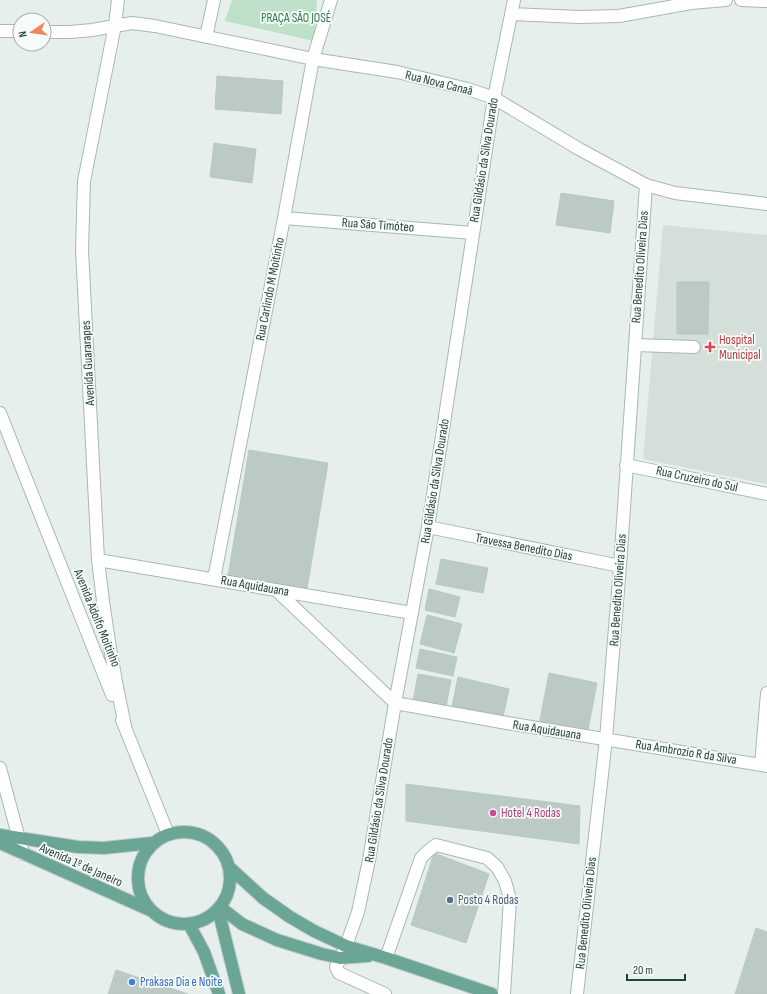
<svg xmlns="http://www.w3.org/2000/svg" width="767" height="994" font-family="'Sofia Sans Condensed',sans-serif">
  <rect width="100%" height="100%" fill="#e6efeb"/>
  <!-- built -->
  <path fill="#d4dfda" d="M663,225l104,10v249l-124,-25z"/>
  <!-- green -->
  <path fill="#bfe0c8" d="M232,0h85l-3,41 -89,-20z"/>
  <!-- building -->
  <path fill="#bbcac4" stroke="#b8c9c2" d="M217,76l66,5 -2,33 -66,-5z
    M214,143l42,6 -4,34 -42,-6z
    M561,193l53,8 -4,32 -54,-8z
    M677,282h32l-1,52h-31z
    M249,450l79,13 -21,126 -79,-13z
    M441,559l47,9 -5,25 -47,-9z
    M429,589l31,8 -5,20 -30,-7z
    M427,615l35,9 -8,29 -34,-9z
    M420,649l37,8 -4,19 -37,-8z
    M549,673l48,10 -10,52 -48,-10z
    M418,674l33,6 -5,27 -33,-6z
    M458,677l51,12 -6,28 -51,-11z
    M406,784l174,22 -1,38 -173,-23z
    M434,853l55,21 -23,69 -55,-18z
    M756,928l11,4v62h-32z
    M116,970l72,24h-80z"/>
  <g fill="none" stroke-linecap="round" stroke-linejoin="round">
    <defs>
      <path id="minor" d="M118,0l-3,25 -31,156 -2,69 16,310c6,56 15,111 27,166
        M741,0l26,1
        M511,14l68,3 40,-1 72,-13 35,-3
        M0,31h20
        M44,32h26l22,-2 40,-7 23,3 158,33 84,13 71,17 26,9 85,51 67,36 29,8 92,11
        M206,37l8,-37
        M284,218l189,15
        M635,345l59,2
        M0,413l112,282
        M626,465l141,29
        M428,527l192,39
        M98,560l314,53
        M214,579l70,-361 29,-159 18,-59
        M276,590l119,113 112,20 260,43
        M122,720l46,114
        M761,765l6,-72
        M0,768l23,86
        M386,958l35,-100 7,-7 8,-6 51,13 10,9 8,14 5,18 -6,95
        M385,994l-46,-21 -3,-6 10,-21 12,-34 11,-52 26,-157 33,-176 66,-429 20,-98
        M577,994l29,-255 14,-173 26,-381"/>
      <path id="major" d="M138 878a46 46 0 1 1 92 0a46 46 0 1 1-92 0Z
        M0,835l78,12 26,1 48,-5
        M0,843l152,68
        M229,867l34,31 27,19 24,14 32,15 40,12 106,36
        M220,907l22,17 35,16 45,14 18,4 28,-2
        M218,909l21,85
        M189,924l15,28 15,42"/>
    </defs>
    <!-- minor casing -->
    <use href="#minor" stroke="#a8b8b2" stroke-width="14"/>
    <!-- major casing -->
    <use href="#major" stroke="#c2cac8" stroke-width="14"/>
    <!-- minor -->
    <use href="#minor" stroke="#fff" stroke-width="12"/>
    <!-- major -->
    <use href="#major" stroke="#6aa596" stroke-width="12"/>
  </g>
  <!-- markers -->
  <path fill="#e0444e" stroke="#f7fbf9" stroke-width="1.5" d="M708 341h4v4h4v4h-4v4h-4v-4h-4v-4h4z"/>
  <circle fill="#d1479c" stroke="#f7fbf9" stroke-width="1.5" cx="493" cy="813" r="4"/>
  <circle fill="#5c6f8a" stroke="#f7fbf9" stroke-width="1.5" cx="450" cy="900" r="4"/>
  <circle fill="#3f7fe0" stroke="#f7fbf9" stroke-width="1.5" cx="132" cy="982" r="4"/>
  <g text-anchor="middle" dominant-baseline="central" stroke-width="3.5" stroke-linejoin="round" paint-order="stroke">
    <!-- park labels -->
    <g font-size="13" fill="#2d7a4b" stroke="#f7fbf9">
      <text x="296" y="18">PRAÇA SÃO JOSÉ</text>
    </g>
    <!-- street labels -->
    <g font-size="13" fill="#24423a" stroke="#f7fbf9">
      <text transform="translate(439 83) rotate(14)">Rua Nova Canaã</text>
      <text transform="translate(484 160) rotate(-81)">Rua Gildásio da Silva Dourado</text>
      <text transform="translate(378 225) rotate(4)">Rua São Timóteo</text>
      <text transform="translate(640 267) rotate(-86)">Rua Benedito Oliveira Dias</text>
      <text transform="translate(270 289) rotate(-79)">Rua Carlindo M Moitinho</text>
      <text transform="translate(88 363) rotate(-93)">Avenida Guararapes</text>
      <text transform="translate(697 479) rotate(12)">Rua Cruzeiro do Sul</text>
      <text transform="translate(435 481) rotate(-81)">Rua Gildásio da Silva Dourado</text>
      <text transform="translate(524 547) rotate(11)">Travessa Benedito Dias</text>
      <text transform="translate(255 586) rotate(10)">Rua Aquidauana</text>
      <text transform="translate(618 590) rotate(-86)">Rua Benedito Oliveira Dias</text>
      <text transform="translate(97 618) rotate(68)">Avenida Adolfo Moitinho</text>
      <text transform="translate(547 730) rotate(9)">Rua Aquidauana</text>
      <text transform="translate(686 752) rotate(9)">Rua Ambrozio R da Silva</text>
      <text transform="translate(379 800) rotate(-81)">Rua Gildásio da Silva Dourado</text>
      <text transform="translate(81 865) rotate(24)">Avenida 1º de Janeiro</text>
      <text transform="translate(586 913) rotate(-84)">Rua Benedito Oliveira Dias</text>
    </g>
    <!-- health labels -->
    <g font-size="13" fill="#be3a42" stroke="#f7fbf9" text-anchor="start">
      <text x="719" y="340">Hospital<tspan x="719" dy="15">Municipal</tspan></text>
    </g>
    <!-- hotel labels -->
    <g font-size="13" fill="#b23c85" stroke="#f7fbf9" text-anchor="start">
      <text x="501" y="813">Hotel 4 Rodas</text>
    </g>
    <!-- service labels -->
    <g font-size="13" fill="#4e5e75" stroke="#f7fbf9" text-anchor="start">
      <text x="458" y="900">Posto 4 Rodas</text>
    </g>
    <!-- shop labels -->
    <g font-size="13" fill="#366cbe" stroke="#f7fbf9" text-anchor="start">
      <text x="140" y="982">Prakasa Dia e Noite</text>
    </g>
  </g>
  <!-- north arrow -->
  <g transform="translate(32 32) rotate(257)"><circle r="19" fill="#f7fbf9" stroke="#a3b1ad"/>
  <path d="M0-3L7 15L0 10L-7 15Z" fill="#f4845f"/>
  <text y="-6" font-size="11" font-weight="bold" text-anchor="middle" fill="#24423a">N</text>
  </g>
  <!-- scale -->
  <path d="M627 974v6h58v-6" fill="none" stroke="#24423a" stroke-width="2"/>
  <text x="633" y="974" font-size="12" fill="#24423a" stroke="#f7fbf9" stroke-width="3" paint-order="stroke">20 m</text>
</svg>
